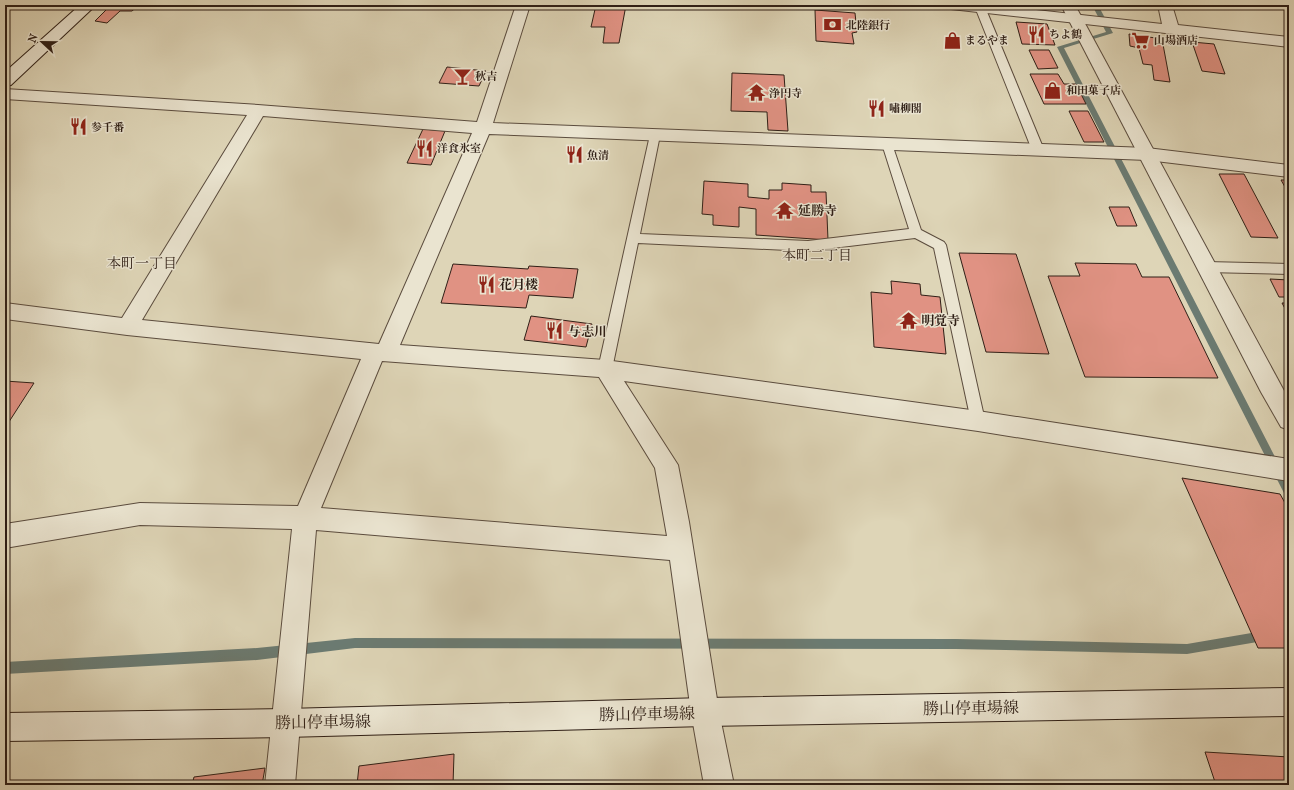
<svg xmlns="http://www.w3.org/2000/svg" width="1294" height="790" font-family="'IM FELL French Canon','Noto Serif JP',serif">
  <rect width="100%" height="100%" fill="#ded5b7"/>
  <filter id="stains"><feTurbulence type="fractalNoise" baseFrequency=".005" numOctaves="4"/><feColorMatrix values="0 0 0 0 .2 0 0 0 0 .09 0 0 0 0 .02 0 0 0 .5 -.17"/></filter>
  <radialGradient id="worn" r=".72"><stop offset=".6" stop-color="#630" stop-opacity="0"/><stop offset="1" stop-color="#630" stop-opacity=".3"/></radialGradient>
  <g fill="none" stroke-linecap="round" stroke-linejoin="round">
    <!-- stream -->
    <path fill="#6b7b72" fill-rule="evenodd" d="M1092,5h6l15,28 -49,15 225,436v14l-3,-1 -229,-450 49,-15z
      M1289,629v10l-20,1 -82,14 -231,-5 -601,-1 -98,12 -252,14v-12l252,-14 98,-10 601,1 231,5 82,-14z"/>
  </g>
  <!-- building -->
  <path fill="#e09283" stroke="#2f1f16" d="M111,5h28l-7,6h-12l-13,12 -12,-2z
    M596,5h30l-7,38h-16l2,-16h-14z
    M815,10l40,3 2,19 -5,1 2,11 -38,-3z
    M1016,22l31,2 8,21 -33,-1z
    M1129,34l33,5 8,43 -16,-2 -2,-15 -9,-1 -4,-16 -9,-2z
    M1192,42l22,2 11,30 -23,-3z
    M1029,50h20l9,18 -20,1z
    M447,67l39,4 -7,15 -40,-3z
    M732,73l52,2 4,56 -20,-1 -1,-18 -36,-1z
    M1030,74h28l6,10h12l10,20h-42z
    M1069,111h19l16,31h-20z
    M423,129l22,2 -14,34 -24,-2z
    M1219,174h25l34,64 -27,-1z
    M1281,180h8v14z
    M704,181l44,3v13l21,2v-9h13v-7l29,2v7h15l2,48 -72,-5v-26l-17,-2v20l-26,-2v-10l-11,-1z
    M1109,207h20l8,19h-20z
    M959,253l57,1 33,100 -63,-2z
    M1075,263l61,1 6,13h27l49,101 -133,-1 -37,-101h32z
    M453,264l75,5 1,-3 49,3 -5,29 -44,-3 -3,13 -85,-5z
    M1270,279l19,1v17h-10z
    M891,281l29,3 1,11 19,2 6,57 -72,-7 -3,-55 21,2z
    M1282,303h7v13z
    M531,316l61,8 -6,23 -62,-7z
    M5,381l29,2 -29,45z
    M1182,478l98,16 9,16v138h-31z
    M1205,752l84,5v28h-73z
    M454,754l-1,31h-96l2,-19z
    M265,768l-3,17h-70l2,-8z"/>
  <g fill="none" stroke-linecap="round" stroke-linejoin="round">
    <defs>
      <path id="service" d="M977,5h6l2,2 59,143 -2,3h-8l-2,-3 -57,-143z
        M655,131l5,4 -20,99 168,7 101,-12 -27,-85 5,-4 4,1 30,89 23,12 2,3 39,176 -2,4 -5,2 -5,-2 -2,-4 -37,-173 -19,-10 -107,13 -170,-8 -26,126 -2,4 -5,2 -5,-2 -2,-4 52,-234z
        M1206,262l83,2v10l-83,-2 -4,-2 -2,-3 2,-3z"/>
      <path id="minor" d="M516,5h14l-37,118 654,25 142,17v12l-142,-17 -658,-26 -89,211 205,15 373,51 311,48v22l-311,-50 -354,-50 54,84 11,57 30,190 15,73h-30l-13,-73 -21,-152 -354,-30 -21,255h-30l27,-256 -152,-4 -135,23v-24l135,-21 158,3 63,-147 -234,-24 -122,-16v-16l117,15 125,-203 -242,-16v-10l253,16 219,17zM263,116l209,17 -93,211 -237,-24zM382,361l217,16 56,91 12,68 -346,-28z
        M944,5h47l171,19 -4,-19h14l6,20 111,12v10l-338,-38 -5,-1z"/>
      <path id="tertiary" d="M1061,5h14l214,395v30l-8,-3 -20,-35z"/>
      <path id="secondary" d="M80,5h16l-85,80 -6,1v-14z
        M1289,688v28l-584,10 -419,11 -281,4v-28l281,-4 419,-11z"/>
    </defs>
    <!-- service casing -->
    <use href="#service" stroke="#5b4c3e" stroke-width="2"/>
    <!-- minor casing -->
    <use href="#minor" stroke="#5b4c3e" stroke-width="2"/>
    <!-- tertiary casing -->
    <use href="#tertiary" stroke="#5b4c3e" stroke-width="2"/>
    <!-- secondary casing -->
    <use href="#secondary" stroke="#2f1f16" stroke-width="2"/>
    <!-- service -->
    <use href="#service" fill="#eae4d0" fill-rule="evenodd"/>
    <!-- minor -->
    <use href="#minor" fill="#eae4d0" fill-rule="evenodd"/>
    <!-- tertiary -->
    <use href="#tertiary" fill="#eae4d0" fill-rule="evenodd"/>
    <!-- secondary -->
    <use href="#secondary" fill="#eae4d0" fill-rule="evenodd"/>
  </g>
  <!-- icons -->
  <defs>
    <symbol id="bank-bare" viewBox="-9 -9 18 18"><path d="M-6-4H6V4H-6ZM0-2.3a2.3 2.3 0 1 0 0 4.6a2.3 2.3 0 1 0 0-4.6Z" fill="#8f2418" stroke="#eae4d0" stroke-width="2.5" paint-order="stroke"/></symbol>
    <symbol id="restaurant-bare" viewBox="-9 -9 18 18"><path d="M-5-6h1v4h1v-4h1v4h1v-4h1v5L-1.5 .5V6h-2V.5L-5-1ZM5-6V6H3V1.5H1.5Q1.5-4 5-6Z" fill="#8f2418" stroke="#eae4d0" stroke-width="2.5" paint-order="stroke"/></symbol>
    <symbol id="shop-bare" viewBox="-9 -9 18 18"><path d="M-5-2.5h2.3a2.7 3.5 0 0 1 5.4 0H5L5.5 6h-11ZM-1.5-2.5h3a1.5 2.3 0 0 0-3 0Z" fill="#8f2418" stroke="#eae4d0" stroke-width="2.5" paint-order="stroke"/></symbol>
    <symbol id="supermarket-bare" viewBox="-9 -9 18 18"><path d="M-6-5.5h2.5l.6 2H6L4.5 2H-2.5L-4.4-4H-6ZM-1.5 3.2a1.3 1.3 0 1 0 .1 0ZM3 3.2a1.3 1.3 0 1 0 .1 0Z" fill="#8f2418" stroke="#eae4d0" stroke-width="2.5" paint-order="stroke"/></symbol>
    <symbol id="bar-bare" viewBox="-9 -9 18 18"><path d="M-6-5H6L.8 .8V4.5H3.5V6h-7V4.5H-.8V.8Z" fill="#8f2418" stroke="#eae4d0" stroke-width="2.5" paint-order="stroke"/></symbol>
    <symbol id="temple-bare" viewBox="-9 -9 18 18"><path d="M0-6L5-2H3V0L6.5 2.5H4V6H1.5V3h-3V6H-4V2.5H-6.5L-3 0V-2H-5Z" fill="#8f2418" stroke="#eae4d0" stroke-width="2.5" paint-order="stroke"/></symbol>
  </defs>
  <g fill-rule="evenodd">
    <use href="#bank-bare" x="820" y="12" width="25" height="25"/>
    <use href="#restaurant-bare" x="1024" y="22" width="25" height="25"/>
    <use href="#shop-bare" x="940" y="28" width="25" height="25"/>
    <use href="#supermarket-bare" x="1128" y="28" width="25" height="25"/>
    <use href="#bar-bare" x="450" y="64" width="25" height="25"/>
    <use href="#shop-bare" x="1040" y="78" width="25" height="25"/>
    <use href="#temple-bare" x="744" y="80" width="25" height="25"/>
    <use href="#restaurant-bare" x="864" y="96" width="25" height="25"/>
    <use href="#restaurant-bare" x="66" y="114" width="25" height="25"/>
    <use href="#restaurant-bare" x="412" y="136" width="25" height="25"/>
    <use href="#restaurant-bare" x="562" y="142" width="25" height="25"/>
    <use href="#temple-bare" x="772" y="198" width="25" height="25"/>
    <use href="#restaurant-bare" x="474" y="272" width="25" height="25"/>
    <use href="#temple-bare" x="896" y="308" width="25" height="25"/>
    <use href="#restaurant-bare" x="542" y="318" width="25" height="25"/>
  </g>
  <g text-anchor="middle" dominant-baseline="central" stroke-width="3" stroke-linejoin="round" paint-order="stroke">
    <!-- far-poi labels -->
    <g font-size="11" font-weight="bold" fill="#2f1f16" stroke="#eae4d0" text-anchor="start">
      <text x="846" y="25">北陸銀行</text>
      <text x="1049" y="34">ちよ鶴</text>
      <text x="965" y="40">まるやま</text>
      <text x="1154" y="40">山場酒店</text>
      <text x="475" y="76">秋吉</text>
      <text x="1066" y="90">和田菓子店</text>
      <text x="769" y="93">浄円寺</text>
      <text x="889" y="108">嘯柳閣</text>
      <text x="91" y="127">参千番</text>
      <text x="437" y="148">洋食氷室</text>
      <text x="587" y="155">魚清</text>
    </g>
    <!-- poi labels -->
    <g font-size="13" font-weight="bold" fill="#2f1f16" stroke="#eae4d0" text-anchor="start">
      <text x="798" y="210">延勝寺</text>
      <text x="499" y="284">花月楼</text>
      <text x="921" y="320">明覚寺</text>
      <text x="568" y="331">与志川</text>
    </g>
    <!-- neighbourhood labels -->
    <g font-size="14" fill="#2f1f16" stroke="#eae4d0">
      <text x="817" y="255">本町二丁目</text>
      <text x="142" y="263">本町一丁目</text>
    </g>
    <!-- near-street labels -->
    <g font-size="16" fill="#2f1f16" stroke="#eae4d0">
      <text transform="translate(971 708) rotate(-1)">勝山停車場線</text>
      <text transform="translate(647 714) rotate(-1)">勝山停車場線</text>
      <text transform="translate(323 722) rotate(-1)">勝山停車場線</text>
    </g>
  </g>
  <!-- margin -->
  <rect width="1294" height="790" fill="none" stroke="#ded5b7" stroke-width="20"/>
  <rect x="6" y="6" width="1282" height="778" fill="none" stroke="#2f1f16" stroke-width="2"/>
  <rect x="10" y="10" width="1274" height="770" fill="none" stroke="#2f1f16"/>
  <!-- north arrow -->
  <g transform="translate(42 42) rotate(292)" stroke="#eae4d0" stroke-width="3" paint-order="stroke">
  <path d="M0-3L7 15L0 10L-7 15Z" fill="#2f1f16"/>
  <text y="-6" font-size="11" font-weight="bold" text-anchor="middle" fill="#2f1f16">N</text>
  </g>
  <rect width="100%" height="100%" filter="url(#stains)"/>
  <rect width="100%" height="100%" fill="url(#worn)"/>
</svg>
